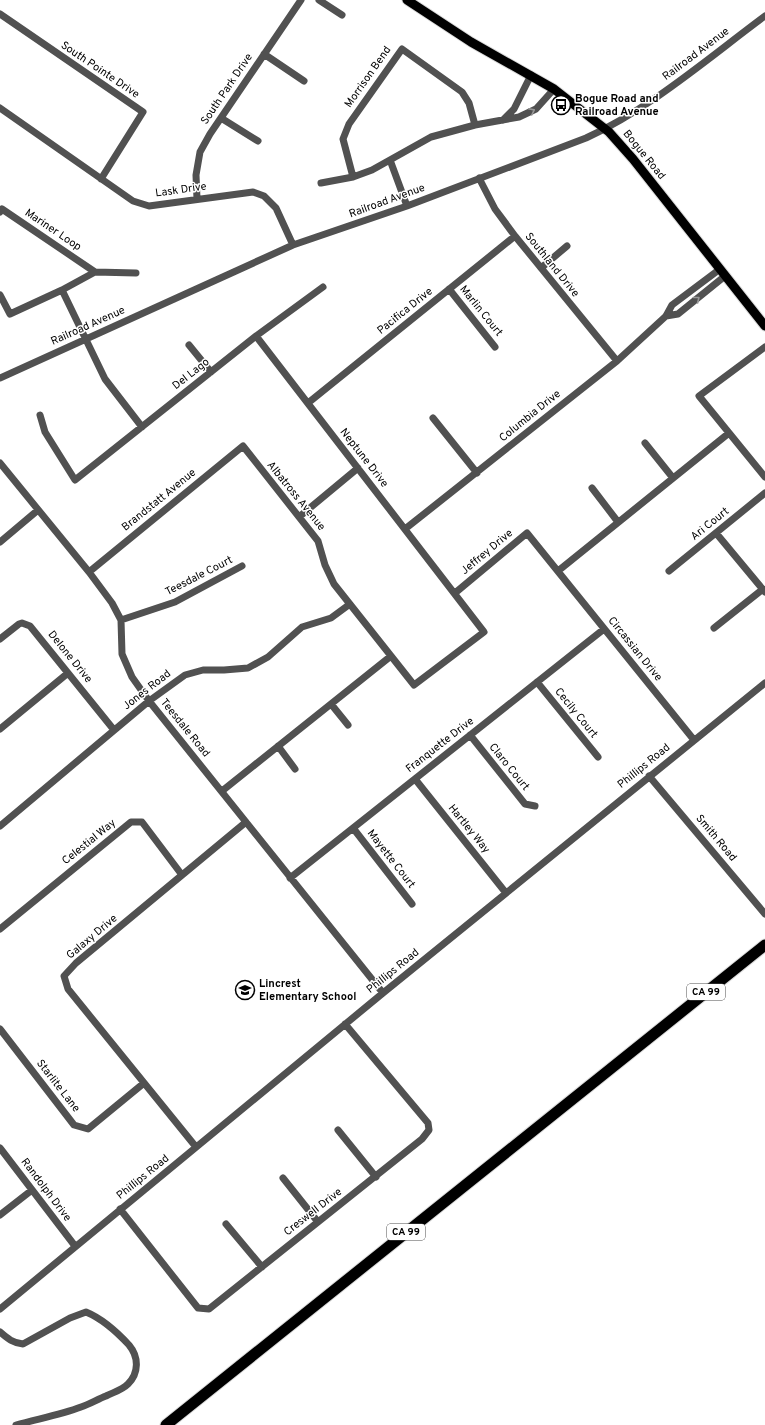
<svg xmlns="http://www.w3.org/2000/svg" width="765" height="1425" font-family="Overpass,sans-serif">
  <rect width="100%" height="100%" fill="#fff"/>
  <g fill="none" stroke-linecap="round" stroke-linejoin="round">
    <defs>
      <path id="major" d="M407,0l64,42 83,47 55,43 24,27 132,167"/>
      <path id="highway" d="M166,1425l599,-480"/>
    </defs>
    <!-- major casing -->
    <use href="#major" stroke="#dbdbdb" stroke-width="11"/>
    <!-- highway casing -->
    <use href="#highway" stroke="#dbdbdb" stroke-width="13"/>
    <!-- minor -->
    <path stroke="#515151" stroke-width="7" d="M319,0l23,15
      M0,14l143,98 -42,67
      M264,54l40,27
      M0,108l133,93 16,5 104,-14 11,4 12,12 17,37
      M221,118l37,23
      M503,120l11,-11 17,-34
      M390,160l17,46
      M353,177l-10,-38 6,-15 53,-75 60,43 7,11 6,22
      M479,178l16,31 20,27 102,125
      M321,183l32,-6 19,-7 59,-33 44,-12 44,-8 17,-8 18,-20
      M197,199l-1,-24 4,-23 10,-18 91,-134
      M0,212l2,-3 93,63
      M541,268l26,-22
      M449,289l46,58
      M62,290l43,89 37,48
      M0,295l10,19 52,-24 33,-18 41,1
      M666,316l12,-2 47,-38
      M189,345l22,27
      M765,347l-66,49 66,81
      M0,378l293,-133 114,-39 179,-68c65,-30 121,-79 179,-122
      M308,403l207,-167
      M40,415l5,17 30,48 181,-144 67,-49
      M433,418l44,55
      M645,443l28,35
      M0,463l89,109 23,31 9,17 1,34 10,23 17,24 234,292
      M592,488l26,34
      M299,517l59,-49
      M405,529l212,-168 49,-45 6,-11 48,-36
      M716,533l49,59
      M0,542l38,-32
      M558,571l171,-138
      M669,571l96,-78
      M89,572l154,-126 75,95 7,24 9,19 80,101 70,-53 -228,-296
      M455,593l72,-60 167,207
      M121,620l54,-18 67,-36
      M714,628l49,-39
      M0,639l19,-15 3,-1 8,3 84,104
      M537,682l61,75
      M331,704l17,21
      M0,729l68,-56
      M470,735l55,69 10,2
      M278,746l17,23
      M649,776l116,138
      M415,779l91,114
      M222,791l169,-135
      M0,826l149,-125 36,-26 18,-5h21l24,-2 20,-11 34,-30 29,-9 19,-14
      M353,828l59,76
      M290,878l314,-249
      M0,929l131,-107h11l40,53
      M0,1029l74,96 14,4 56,-46
      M338,1130l38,47
      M196,1147l-128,-158 -4,-13 12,-13 170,-141
      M0,1148l75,98
      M283,1178l35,44
      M120,1209l78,99 11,1 213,-170 7,-9 -1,-7 -83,-99
      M0,1215l32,-25
      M226,1224l36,43
      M0,1309l383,-316 382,-310
      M0,1332c8,7 13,11 23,12l47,-26 16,-6c17,7 31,20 43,33 10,12 10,28 -1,39 -6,6 -14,8 -22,12 -8,3 -16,8 -25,11 -21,8 -44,12 -65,18"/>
    <!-- major -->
    <use href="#major" stroke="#000" stroke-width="9"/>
    <!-- highway -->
    <use href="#highway" stroke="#000" stroke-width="11"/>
  </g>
  <!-- one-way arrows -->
  <defs><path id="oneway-chevron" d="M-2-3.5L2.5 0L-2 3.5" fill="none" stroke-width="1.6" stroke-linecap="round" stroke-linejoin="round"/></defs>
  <g stroke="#979797">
    <use href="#oneway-chevron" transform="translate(532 111) rotate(-27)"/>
    <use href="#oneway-chevron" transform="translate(697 299) rotate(-38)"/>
  </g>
  <!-- icons -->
  <defs>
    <symbol id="bus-ring" viewBox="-11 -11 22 22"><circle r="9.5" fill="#fff" stroke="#000" stroke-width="1.5"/><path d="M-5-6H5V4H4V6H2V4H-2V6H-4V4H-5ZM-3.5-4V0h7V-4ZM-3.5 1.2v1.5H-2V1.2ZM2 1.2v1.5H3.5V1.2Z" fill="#000"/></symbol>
    <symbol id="school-ring" viewBox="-11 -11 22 22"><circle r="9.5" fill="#fff" stroke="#000" stroke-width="1.5"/><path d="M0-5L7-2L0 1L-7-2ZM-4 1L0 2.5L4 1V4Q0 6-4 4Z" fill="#000"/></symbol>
  </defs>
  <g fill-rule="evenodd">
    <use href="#bus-ring" x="550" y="94" width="22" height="22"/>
    <use href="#school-ring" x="234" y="979" width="22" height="22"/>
  </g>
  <g text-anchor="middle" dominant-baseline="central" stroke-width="3" stroke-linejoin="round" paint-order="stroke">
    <!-- shield labels -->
    <g fill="#fff" stroke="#4c4c4c" stroke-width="1">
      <rect x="687" y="984" width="38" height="16" rx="3"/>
      <rect x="387" y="1224" width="38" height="16" rx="3"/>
    </g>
    <g font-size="10" font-weight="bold" fill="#000">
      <text x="706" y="992">CA 99</text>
      <text x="406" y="1232">CA 99</text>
    </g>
    <!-- street labels -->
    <g font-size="11" fill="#000" stroke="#fff">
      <text transform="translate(696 54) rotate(-37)">Railroad Avenue</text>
      <text transform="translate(100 70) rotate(34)">South Pointe Drive</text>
      <text transform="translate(368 77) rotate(-55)">Morrison Bend</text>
      <text transform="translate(227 89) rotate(-56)">South Park Drive</text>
      <text transform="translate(644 155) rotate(51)">Bogue Road</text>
      <text transform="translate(181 190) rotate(-8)">Lask Drive</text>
      <text transform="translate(387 201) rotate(-20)">Railroad Avenue</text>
      <text transform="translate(53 230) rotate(34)">Mariner Loop</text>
      <text transform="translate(552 265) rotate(51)">Southland Drive</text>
      <text transform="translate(405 311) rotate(-39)">Pacifica Drive</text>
      <text transform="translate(481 311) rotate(51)">Marlin Court</text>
      <text transform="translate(88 326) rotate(-24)">Railroad Avenue</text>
      <text transform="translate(191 374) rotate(-38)">Del Lago</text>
      <text transform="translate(530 416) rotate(-39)">Columbia Drive</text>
      <text transform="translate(364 458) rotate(52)">Neptune Drive</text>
      <text transform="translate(296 496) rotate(51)">Albatross Avenue</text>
      <text transform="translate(159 500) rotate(-39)">Brandstatt Avenue</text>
      <text transform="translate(710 524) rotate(-39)">Ari Court</text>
      <text transform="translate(487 552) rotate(-40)">Jeffrey Drive</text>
      <text transform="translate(199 576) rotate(-27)">Teesdale Court</text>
      <text transform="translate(635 649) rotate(51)">Circassian Drive</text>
      <text transform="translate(70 657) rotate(51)">Delone Drive</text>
      <text transform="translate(147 690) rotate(-38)">Jones Road</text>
      <text transform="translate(576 713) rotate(51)">Cecily Court</text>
      <text transform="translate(185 728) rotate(51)">Teesdale Road</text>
      <text transform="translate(440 745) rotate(-38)">Franquette Drive</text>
      <text transform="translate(644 766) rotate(-39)">Phillips Road</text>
      <text transform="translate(509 767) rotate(51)">Claro Court</text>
      <text transform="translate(469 829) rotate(51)">Hartley Way</text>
      <text transform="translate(716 838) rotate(50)">Smith Road</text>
      <text transform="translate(89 842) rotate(-39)">Celestial Way</text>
      <text transform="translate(391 859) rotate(52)">Mayette Court</text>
      <text transform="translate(92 937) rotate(-40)">Galaxy Drive</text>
      <text transform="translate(393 971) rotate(-39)">Phillips Road</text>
      <text transform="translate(58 1086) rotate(52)">Starlite Lane</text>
      <text transform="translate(143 1177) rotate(-39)">Phillips Road</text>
      <text transform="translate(46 1190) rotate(53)">Randolph Drive</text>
      <text transform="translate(313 1212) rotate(-38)">Creswell Drive</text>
    </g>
    <!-- poi labels -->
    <g font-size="11" font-weight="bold" fill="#000" stroke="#fff" text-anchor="start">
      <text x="575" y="99">Bogue Road and<tspan x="575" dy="13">Railroad Avenue</tspan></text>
      <text x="259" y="984">Lincrest<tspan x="259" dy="13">Elementary School</tspan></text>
    </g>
  </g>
</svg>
